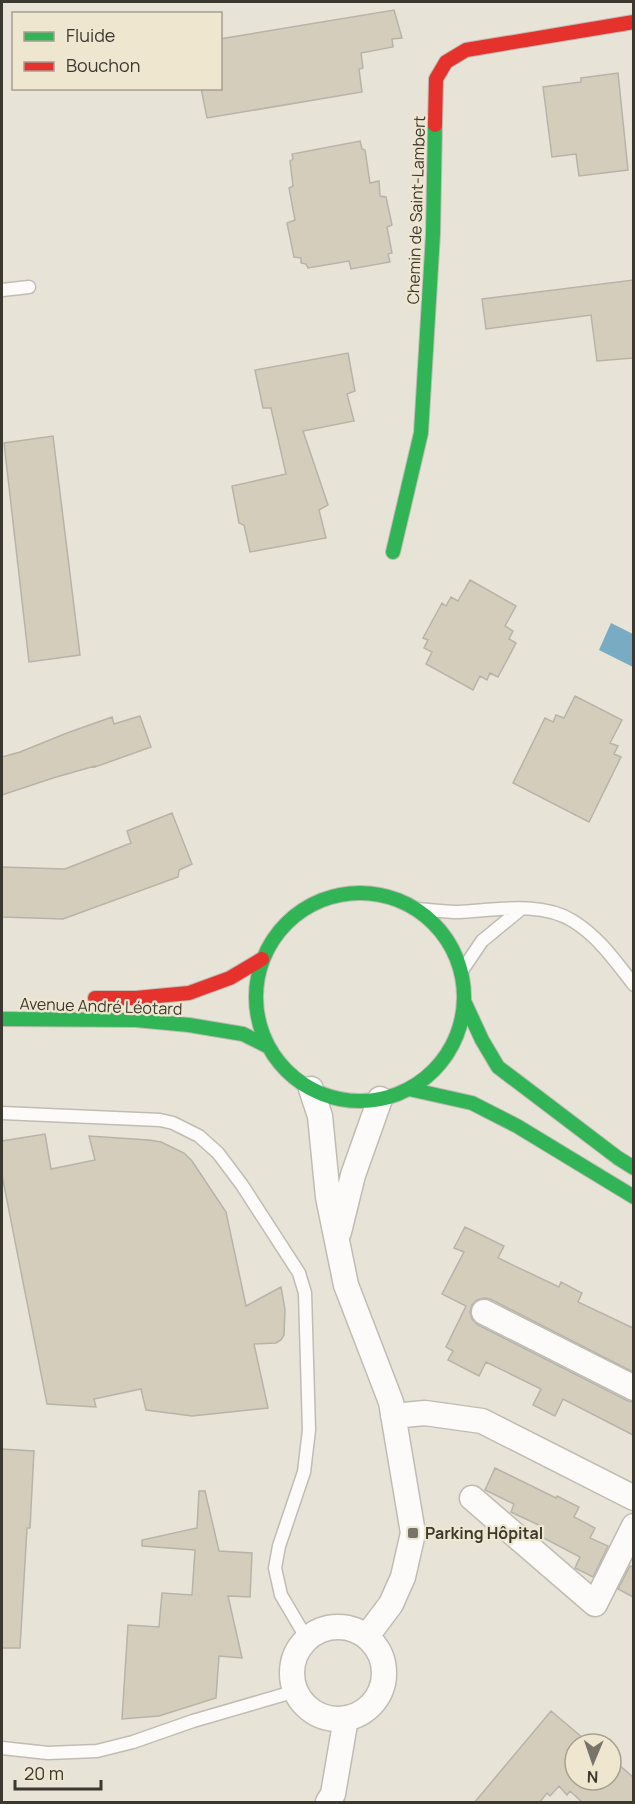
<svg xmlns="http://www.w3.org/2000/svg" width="635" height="1804" font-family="Manrope,sans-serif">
  <rect width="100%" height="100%" fill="#e8e3d7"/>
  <!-- water -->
  <path fill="#79abc2" d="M611,623l22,11v33l-34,-17z"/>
  <!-- building -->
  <path fill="#d5cdbb" stroke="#b6b3a9" stroke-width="1.5" d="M394,10l8,28 -10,1 1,8 -32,6 2,15 -4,1 3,23 -155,26 -6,-30h19v-49z
    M618,73l10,97 -49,6 -3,-22 -24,3 -9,-70 38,-5v-4z
    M360,141l2,8 3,1 5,33 9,-2 1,15 6,1 6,28 -5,2 5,26 -4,1 2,8 -39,7 -2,-8 -41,7 -2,-4 -5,-1v-5l-7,-1 -7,-34 8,-3 -6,-32 4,-2 -3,-25 3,-2 -1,-5z
    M633,280v78l-36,3 -6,-46 -105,14 -4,-30z
    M348,353l7,38 -8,3 7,27 -51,10 25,74 -9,5 7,28 -76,14 -6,-27 -5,-2 -7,-37 54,-12 -15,-66h-8l-8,-38z
    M53,436l27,219 -51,7 -25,-219z
    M470,580l46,26 -11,20 8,5 -4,8 7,4 -18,34 -8,-4 -3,7 -7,-4 -7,14 -47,-26 6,-12 -8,-4 4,-8 -5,-2 19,-35 4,3 5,-9 7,4z
    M575,696l47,24 -12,23 8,3 -4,8 7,3 -32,65 -76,-39 32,-65 8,4 3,-7 8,3z
    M140,716l11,31 -56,20v-1l-42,12 -51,17v-38l18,-5 47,-19 45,-16 2,7z
    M172,813l20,51 -13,6 -1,7 -115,42 -61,-2v-50l63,2 66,-26 -4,-12z
    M45,1134l6,35 44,-9 -6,-24 60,4 12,2 23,11 8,8 34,51 20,94 35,-19 4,23 -1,25 -3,5 -5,3 -22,1 14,64 -76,8 -46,-6 -5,-21 -47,10 2,8 -49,-3 -45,-229v-34z
    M465,1227l39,19 -6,12 61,29 2,-5 21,11 -4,9 55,26v44l-143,-73 -6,-1 -7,2 -5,5 -2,7 2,7 6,6 150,76 5,1v33l-70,-36 -8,17 -22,-11 8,-16 -55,-27 -7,14 -31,-16 5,-9 -7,-4 20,-41 -24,-12 22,-42 -10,-4z
    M2,1449l32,2 -4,77h-3l-7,120h-18z
    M495,1468l61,30 1,-2 22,11 -5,10 21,11 -5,10 18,8 -15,31 -18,-9 5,-11 -42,-22 5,-8 -32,-15 3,-8 -29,-14z
    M199,1491h6l14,60 33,2 -2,44 -22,-1 14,62 -23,-2 -3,42 -57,18 -37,3 6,-94 31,2 3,-34 30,2 3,-45 -53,-4v-6l55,-12z
    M630,1566l3,1v30l-15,-8z
    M551,1711l39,33h-15v36h36v-22l22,19v26h-50l-13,-12 -3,4 -8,-9 -9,10 -3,-3 -8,10h-65z"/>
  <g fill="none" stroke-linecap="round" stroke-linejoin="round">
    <defs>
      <path id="lane" d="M2,290l27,-3
        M417,909c14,1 28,3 42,3 36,-2 82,-11 114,9 26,16 43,41 61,64
        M461,972l21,-31 39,-32
        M2,1113l158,7 13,3 26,13 19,17 24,32 57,88 6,20 4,137 -5,42 -25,74 -4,22 6,27 26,44
        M2,1748l46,5 49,-2 36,-9 60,-21 103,-30"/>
      <path id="street" d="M311,1089l9,27 8,81 18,88 45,117 22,131 -10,44 -12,27 -24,32
        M339,1232l14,-57 27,-76
        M484,1312l150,76
        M393,1416l32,-3 57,8 152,77
        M472,1498l123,106 39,-78
        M292 1673a46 46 0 1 1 92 0a46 46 0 1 1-92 0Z
        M328,1802l5,-8 13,-76"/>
      <path id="fast" d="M393,552l28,-119 12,-199 2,-109
        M256 997a104 104 0 1 1 208 0a104 104 0 1 1-208 0Z
        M464,1001l18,39 16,27 120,91 16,10
        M2,1019l134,1 53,5 54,9 24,12
        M409,1089l63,14 45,23 117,71"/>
      <path id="jam" d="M435,125l1,-46 10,-17 20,-12 168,-28
        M95,998h41l53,-5 41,-15 32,-19"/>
    </defs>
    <!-- lane casing -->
    <use href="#lane" stroke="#c0bcb3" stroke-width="15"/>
    <!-- street casing -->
    <use href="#street" stroke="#c0bcb3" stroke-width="27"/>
    <!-- fast casing -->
    <use href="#fast" stroke="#c0bcb3" stroke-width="16"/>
    <!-- jam casing -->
    <use href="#jam" stroke="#c0bcb3" stroke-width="16"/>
    <!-- lane -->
    <use href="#lane" stroke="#fcfbf9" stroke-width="12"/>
    <!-- street -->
    <use href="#street" stroke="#fcfbf9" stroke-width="24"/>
    <!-- fast -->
    <use href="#fast" stroke="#30b455" stroke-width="14"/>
    <!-- jam -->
    <use href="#jam" stroke="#e5322d" stroke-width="14"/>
  </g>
  <!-- markers -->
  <rect fill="#78746a" stroke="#efe6d0" stroke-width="2" x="407" y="1527" width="12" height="12" rx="3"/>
  <g text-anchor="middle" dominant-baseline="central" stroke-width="4.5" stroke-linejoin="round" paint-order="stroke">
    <!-- street labels -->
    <g font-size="16" fill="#3b382f" stroke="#efe6d0">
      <text transform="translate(416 210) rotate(-88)">Chemin de Saint-Lambert</text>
      <text transform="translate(101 1006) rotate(2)">Avenue André Léotard</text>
    </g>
    <!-- poi labels -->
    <g font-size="16" font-weight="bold" fill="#3b382f" stroke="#efe6d0" text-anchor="start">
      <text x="425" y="1533">Parking Hôpital</text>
    </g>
  </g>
  <!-- border -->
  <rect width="635" height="1804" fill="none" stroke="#3b382f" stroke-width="6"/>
  <!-- legend -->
  <rect x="12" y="12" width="210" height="78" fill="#efe6d0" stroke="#a7a090" stroke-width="1.5"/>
  <rect x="24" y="32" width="30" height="9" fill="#30b455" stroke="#a7a090" stroke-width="1.5"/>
  <text x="66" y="42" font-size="18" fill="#3b382f">Fluide</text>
  <rect x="24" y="62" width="30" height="9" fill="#e5322d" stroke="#a7a090" stroke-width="1.5"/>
  <text x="66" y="72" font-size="18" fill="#3b382f">Bouchon</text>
  <!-- north arrow -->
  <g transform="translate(593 1762) rotate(182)"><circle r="28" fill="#efe6d0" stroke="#a7a090" stroke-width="1.5"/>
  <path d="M0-4.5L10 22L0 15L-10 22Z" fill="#78746a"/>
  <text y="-9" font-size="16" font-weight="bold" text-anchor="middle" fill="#3b382f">N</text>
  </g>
  <!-- scale -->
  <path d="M15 1780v9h86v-9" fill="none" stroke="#3b382f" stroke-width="3"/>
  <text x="24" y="1780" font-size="18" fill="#3b382f" stroke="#efe6d0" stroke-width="4.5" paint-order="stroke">20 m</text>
</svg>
